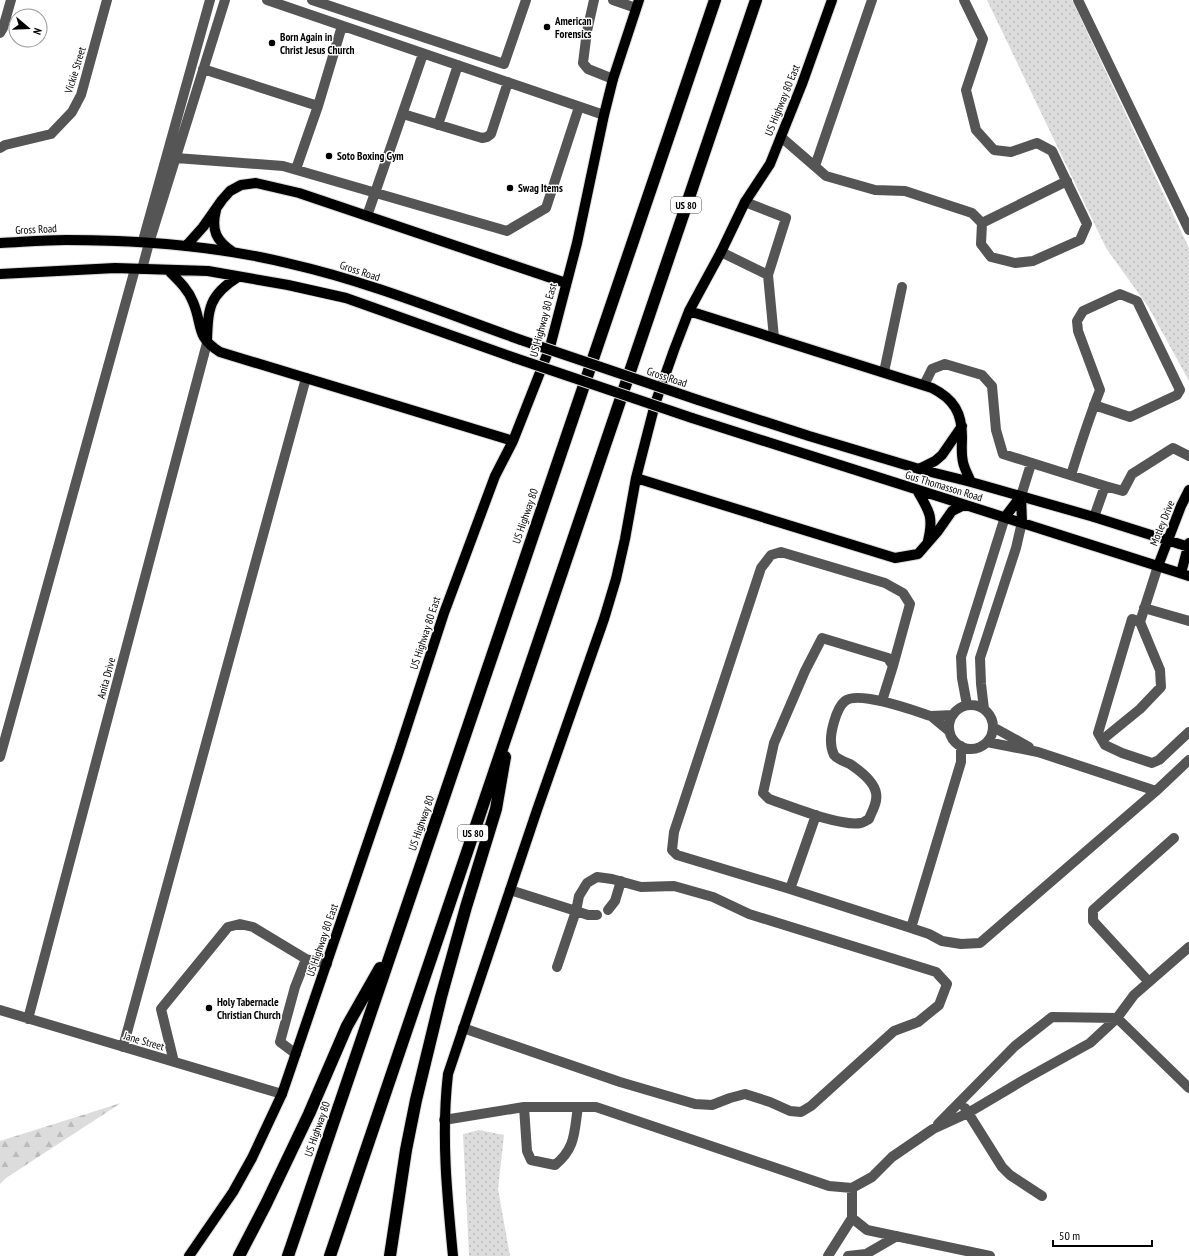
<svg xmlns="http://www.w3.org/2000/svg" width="1189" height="1256" font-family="'PT Sans Narrow',sans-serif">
  <defs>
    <pattern id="grass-dots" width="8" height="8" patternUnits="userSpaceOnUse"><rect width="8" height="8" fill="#dcdcdc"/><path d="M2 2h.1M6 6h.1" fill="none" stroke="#bbb" stroke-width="1.8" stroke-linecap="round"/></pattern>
    <pattern id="forest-firs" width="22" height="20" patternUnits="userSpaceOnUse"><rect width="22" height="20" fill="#dcdcdc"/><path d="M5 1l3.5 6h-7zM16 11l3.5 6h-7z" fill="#bbb"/></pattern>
  </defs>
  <rect width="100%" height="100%" fill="#fff"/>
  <!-- grass -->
  <path fill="url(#grass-dots)" d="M987,0h85l117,248v133l-40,-73 -43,-60z
    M479,1130l25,5 -6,54 12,67h-41l-6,-122z"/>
  <!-- forest -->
  <path fill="url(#forest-firs)" d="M121,1103l-115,75 -6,6v-43z"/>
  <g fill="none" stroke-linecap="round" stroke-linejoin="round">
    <defs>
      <path id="major" d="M216,210c-5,20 0,31 17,42
        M0,243c22,-1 44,-3 66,-3 75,0 153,6 225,24 79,18 154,49 230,76
        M186,246l17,-19 19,-27 8,-9 11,-6 15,-2 43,10 267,90
        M168,270c10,10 20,19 25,32 10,23 2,35 27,50l293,89
        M0,274l115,-6 93,3 80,14 58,13 169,60
        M689,311l243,77c22,11 30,25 30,49 0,8 -1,16 1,25 1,6 5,13 8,20
        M207,341c1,-33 2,-46 31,-64
        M698,400l111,36 110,33 52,13 123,35 95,30
        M692,418l497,158
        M919,469l16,-8 7,-6 20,-29
        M636,478l259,80 23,-4 20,-23 14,-20 12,-6
        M917,490c12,21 17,26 11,51
        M1021,496l1,26
        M1005,517l16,-21
        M1158,566l23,-60 8,-16
        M1181,573l8,-30
        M189,1256l44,-64 19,-34 30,-64 117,-343 45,-138 51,-137 18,-35 37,-94 27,-104 27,-128 9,-36 26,-79
        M453,1256c-6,-61 -12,-121 -5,-182l89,-264 67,-191 12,-40 9,-40 11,-61 19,-74 19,-54 15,-39 32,-59 24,-50 25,-38 32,-80 30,-84"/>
      <path id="highway" d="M239,1256l27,-52 43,-90 38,-88 33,-58
        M288,1256l427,-1256
        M330,1256l426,-1256
        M390,1256l16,-106 10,-50 25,-103 25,-90 30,-98 9,-52"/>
    </defs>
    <!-- major casing -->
    <use href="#major" stroke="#dbdbdb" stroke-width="12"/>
    <!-- highway casing -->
    <use href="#highway" stroke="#dbdbdb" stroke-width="14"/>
    <!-- minor -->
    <path stroke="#555" stroke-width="10" d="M267,0l337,115
      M312,0l192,64 22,-64
      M594,0l-7,31 -4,32 5,6 25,10
      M613,0l23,8
      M1078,0l111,230
      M0,33l3,-5 8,-28
      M203,69l115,37 -22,63
      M318,106l24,-80
      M403,114l79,24 5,-1 4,-3 17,-52
      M438,125l20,-60
      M781,137l45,39 49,14 30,1 67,22 10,10 -1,21 10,13 24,6 18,-2 47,-21 7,-16 -35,-73 -15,-8 -26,9 -17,-2 -18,-20 -10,-40 17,-51 -19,-39
      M0,148l5,-3 46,-11 21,-22 9,-17 26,-95
      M176,158l107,8 224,65 39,-23 33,-101
      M815,166l57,-166
      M745,202l41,16 -18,57
      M367,216l56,-162
      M982,223l85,-42
      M144,237l66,-237
      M721,252l47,23 6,63
      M142,269l7,-26 76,-243
      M884,372l18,-85
      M924,385l8,-16 13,-5 37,11 10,11 4,44 7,24 102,32 -11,31
      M1071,475c9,-29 18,-57 29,-85l-22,-59 -1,-10 6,-10 37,-17 17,7 43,89 -3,5 -47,22 -36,-12
      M1105,486l18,5 9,-17 41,-26 16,8
      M1021,496l10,-32
      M1158,566l-18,56 -8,-3 -34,114 7,12 17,8 30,10 7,-3 30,-28
      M1144,608l45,13
      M882,701l11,-35 -5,-8 -66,-20 -17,33 -31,72 -11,50 6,6c21,7 71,28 92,24 2,0 6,-3 8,-4 3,-8 9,-17 7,-26 -2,-12 -17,-23 -26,-29 -5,-2 -13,-5 -16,-9 -5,-10 -3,-23 0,-33 2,-7 6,-17 11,-21 14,-11 70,10 86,15
      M967,705l-5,-27 -1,-21 44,-140
      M949 727a22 22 0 1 1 44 0a22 22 0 1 1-44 0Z
      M984,709l-3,-25 -1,-26 36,-110 6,-26
      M993,727l36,20
      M949,731l-18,-15 22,-1
      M1102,740l38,-31 21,-22 -1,-17 -20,-48
      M987,742l51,10 118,39 33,-31
      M961,746v16l-50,166 18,6 13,7 19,3 19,-1 176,-152
      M0,757l135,-488
      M816,815l-26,74 -113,-34 -5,-5 2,-18 87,-264 10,-13 10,-3 104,31 18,10 7,11 -17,62
      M790,889l121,39
      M608,910l7,-9 6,-20
      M557,967l19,-56 12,4h9
      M1149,982l-56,-61v-11l81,-72
      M0,1010l282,84
      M28,1019l179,-676
      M463,1028l157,54 75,22 17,1 18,-7 15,-4 25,8 20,9 11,1 10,-6 83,-75 24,-9 21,-17 8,-21 -11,-12 -187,-58 -36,-17 -39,-11 -33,1 -29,-8 -15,-2 -10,6 -8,13 -3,15 -66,-21
      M123,1047l183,-669
      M296,1054l-16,-12 15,-55 11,-28 21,5
      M174,1062l-13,-53 67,-82 12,-3 13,3 53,32
      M524,1107l3,44 4,9 24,5c21,-17 19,-33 23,-58
      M965,1108l37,59 8,8 32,21
      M444,1120l80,-13h72l233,79 23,2 20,-11 20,-20 41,-28 35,-16 59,-35 63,-35 27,-25 17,-23 55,-48
      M938,1124l77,-78 37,-29 65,1 72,70
      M852,1188v30l15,12 123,26
      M828,1256l24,-38
      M848,1256l18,-2 31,-18"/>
    <!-- major -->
    <use href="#major" stroke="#000" stroke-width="10"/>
    <!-- highway -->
    <use href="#highway" stroke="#000" stroke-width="12"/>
    <defs>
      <path id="major-bridge" d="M521,340l177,60
        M515,358l177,60"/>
    </defs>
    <!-- major-bridge casing -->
    <use href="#major-bridge" stroke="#dbdbdb" stroke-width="12" stroke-linecap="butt"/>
    <!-- major-bridge -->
    <use href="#major-bridge" stroke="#000" stroke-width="10"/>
  </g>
  <!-- markers -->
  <g fill="#000" stroke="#fff" stroke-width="1.5">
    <circle cx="547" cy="27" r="4"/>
    <circle cx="272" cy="43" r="4"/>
    <circle cx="329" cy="156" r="4"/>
    <circle cx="510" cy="188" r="4"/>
    <circle cx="209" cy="1008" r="4"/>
  </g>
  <g text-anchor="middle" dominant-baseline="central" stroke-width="3" stroke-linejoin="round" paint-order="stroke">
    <!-- shield labels -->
    <g fill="#fff" stroke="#4c4c4c" stroke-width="1">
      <rect x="671" y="197" width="30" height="16" rx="3"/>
      <rect x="458" y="825" width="30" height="16" rx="3"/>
    </g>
    <g font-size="10" font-weight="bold" fill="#000">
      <text x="686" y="205">US 80</text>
      <text x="473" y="833">US 80</text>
    </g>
    <!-- poi labels -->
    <g font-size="11" font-weight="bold" fill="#000" stroke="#fff" text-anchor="start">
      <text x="555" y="21">American<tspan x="555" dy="13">Forensics</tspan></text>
      <text x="280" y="37">Born Again in<tspan x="280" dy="13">Christ Jesus Church</tspan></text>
      <text x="337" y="156">Soto Boxing Gym</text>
      <text x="518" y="188">Swag Items</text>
      <text x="217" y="1002">Holy Tabernacle<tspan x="217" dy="13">Christian Church</tspan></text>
    </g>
    <!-- street labels -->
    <g font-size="11" fill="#000" stroke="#fff">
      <text transform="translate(75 70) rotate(-73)">Vickie Street</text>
      <text transform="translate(782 100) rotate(-68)">US Highway 80 East</text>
      <text transform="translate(36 229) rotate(-3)">Gross Road</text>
      <text transform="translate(360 271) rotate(18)">Gross Road</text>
      <text transform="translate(543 320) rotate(-75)">US Highway 80 East</text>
      <text transform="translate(667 377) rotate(18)">Gross Road</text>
      <text transform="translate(944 486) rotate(17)">Gus Thomasson Road</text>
      <text transform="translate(525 516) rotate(-71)">US Highway 80</text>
      <text transform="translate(1162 523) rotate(-68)">Motley Drive</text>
      <text transform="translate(425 633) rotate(-72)">US Highway 80 East</text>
      <text transform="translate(106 678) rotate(-75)">Anita Drive</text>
      <text transform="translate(421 823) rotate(-71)">US Highway 80</text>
      <text transform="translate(322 940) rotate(-71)">US Highway 80 East</text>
      <text transform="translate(144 1041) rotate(16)">Jane Street</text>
      <text transform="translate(317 1129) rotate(-71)">US Highway 80</text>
    </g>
  </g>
  <!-- north arrow -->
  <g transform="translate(28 28) rotate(109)"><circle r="19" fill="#ffffff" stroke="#999999"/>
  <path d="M0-3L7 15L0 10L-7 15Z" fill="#000000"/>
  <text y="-6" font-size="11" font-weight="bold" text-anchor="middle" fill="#000000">N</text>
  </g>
  <!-- scale -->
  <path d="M1053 1240v6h99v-6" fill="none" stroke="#000000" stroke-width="2"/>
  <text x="1059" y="1240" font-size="12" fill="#000000" stroke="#ffffff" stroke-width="3" paint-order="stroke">50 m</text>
</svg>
